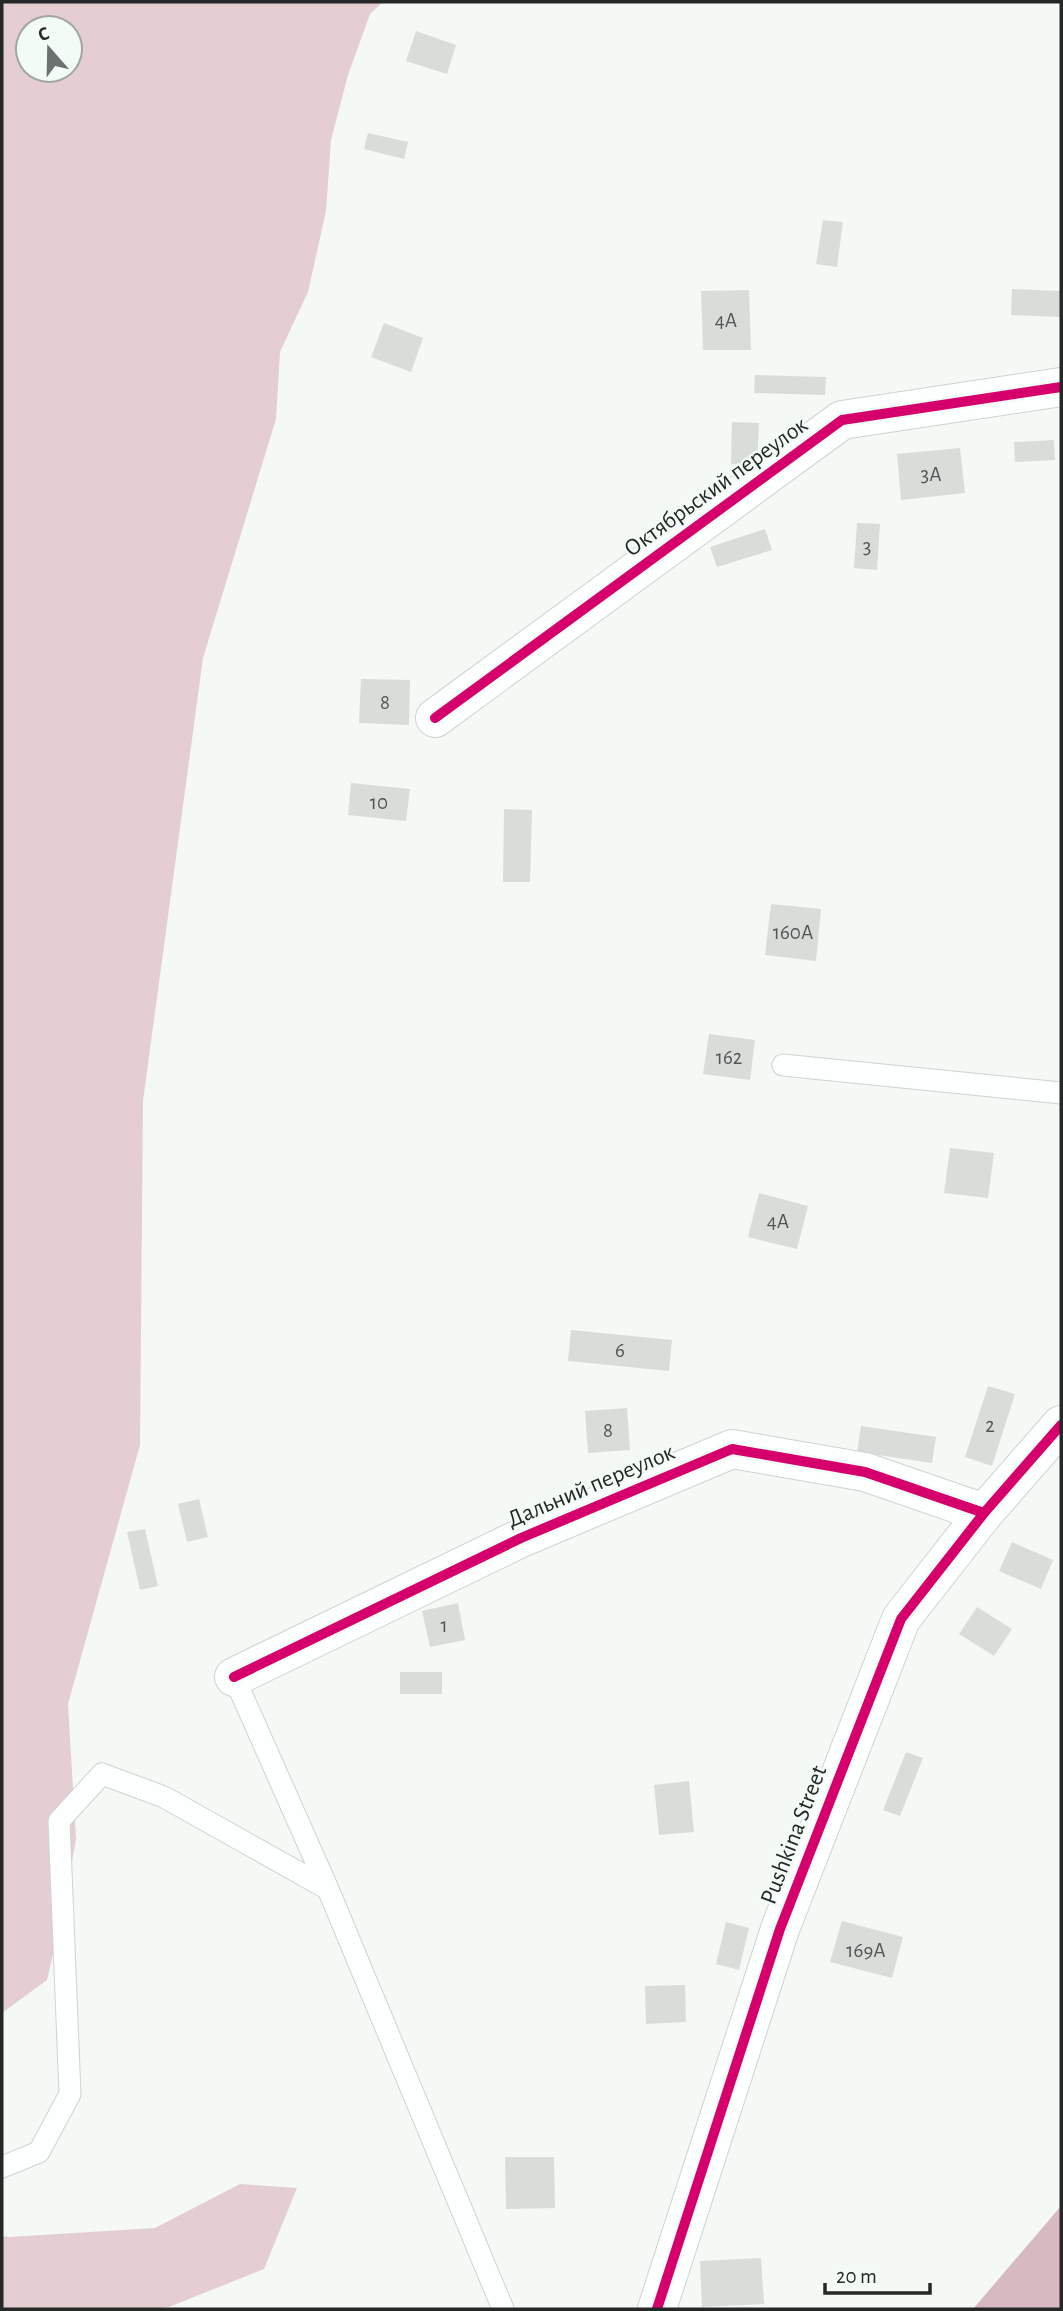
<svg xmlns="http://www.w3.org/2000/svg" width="1063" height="2311" font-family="'Alegreya Sans',sans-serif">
  <rect width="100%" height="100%" fill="#f4f9f6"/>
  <!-- forest -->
  <path fill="#e4ced2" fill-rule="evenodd" d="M2,2h381l-13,12 -22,61 -17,65 -5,71 -18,81 -28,60 -4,67 -73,239 -60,443 -3,344 -72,259 8,135 -11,63 -18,78 -45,33zM28,28h42v42h-42z
    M240,2184l57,4 -33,81 -95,38 -18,2h-149v-73l7,1 146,-9z"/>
  <!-- water -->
  <path fill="#d7bac1" d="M1061,2206v103h-88z"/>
  <!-- building -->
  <path fill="#d9ddda" d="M416,31l40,14 -9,29 -41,-13z
    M368,133l40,9 -4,17 -40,-10z
    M823,220l20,2 -6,45 -21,-3z
    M1012,289l49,2v26l-50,-2z
    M749,290l2,60h-48l-2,-59z
    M384,323l39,15 -12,34 -40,-15z
    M755,375l71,2 -1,18 -71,-2z
    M732,422l27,1 -2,42 -26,-1z
    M1054,440l1,20 -40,2 -1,-20z
    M960,448l5,45 -64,7 -4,-46z
    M857,523l23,1 -3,46 -23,-2z
    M765,529l7,21 -55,17 -7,-20z
    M361,679l49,1 -1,45 -50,-2z
    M351,783l59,6 -4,32 -58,-6z
    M504,809l28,1 -2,72h-27z
    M771,904l50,5 -5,52 -51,-6z
    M709,1034l46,6 -5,40 -47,-6z
    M950,1148l44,5 -6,45 -44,-5z
    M759,1193l49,13 -11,43 -49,-12z
    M571,1330l101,10 -3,31 -101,-10z
    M988,1386l27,8 -23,72 -27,-9z
    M627,1408l3,42 -42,3 -3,-42z
    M861,1426l75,11 -4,26 -75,-11z
    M199,1499l9,38 -21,5 -9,-38z
    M145,1529l13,57 -18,4 -13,-58z
    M1012,1542l41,18 -12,29 -42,-18z
    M458,1603l7,37 -35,7 -8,-36z
    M977,1607l35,22 -18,27 -35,-22z
    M400,1672h42v22h-42z
    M906,1752l17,6 -23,58 -17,-6z
    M689,1781l5,51 -35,3 -5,-50z
    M842,1921l61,16 -11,41 -62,-16z
    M726,1922l23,6 -10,42 -23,-6z
    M685,1985l1,37 -40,2 -1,-38z
    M505,2157h49l1,51 -49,1z
    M761,2258l3,46 -62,3 -2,-46z"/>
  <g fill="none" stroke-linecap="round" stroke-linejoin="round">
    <defs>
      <path id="service" d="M783,1065l278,28
        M234,1677l94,212
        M2,2167l37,-15 31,-58 -11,-273 43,-47 62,23 164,92 175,420"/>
      <path id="minor" d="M435,718l407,-298 219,-33
        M234,1677l287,-139 211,-89 133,23 119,41
        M657,2309l123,-380 121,-310 83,-106 77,-88"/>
    </defs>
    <!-- service casing -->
    <use href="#service" stroke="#cfd3d1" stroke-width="23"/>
    <!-- minor casing -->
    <use href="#minor" stroke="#cfd3d1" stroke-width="40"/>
    <!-- service -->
    <use href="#service" stroke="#fdfefe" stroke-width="21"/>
    <!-- minor -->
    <use href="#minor" stroke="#fdfefe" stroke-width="38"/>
    <defs>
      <path id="cycleway" d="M435,718l407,-298 219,-33
        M234,1677l287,-139 211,-89 133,23 119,41
        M657,2309l123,-380 121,-310 83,-106 77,-88"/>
    </defs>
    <!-- cycleway casing -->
    <use href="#cycleway" stroke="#f2fbf5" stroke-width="15"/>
    <!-- cycleway -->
    <use href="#cycleway" stroke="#d6006c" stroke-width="10"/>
  </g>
  <g text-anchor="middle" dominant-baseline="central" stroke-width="5" stroke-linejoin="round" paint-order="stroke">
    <!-- number labels -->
    <g font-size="21" fill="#525553">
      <text x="726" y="320">4А</text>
      <text x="931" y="474">3А</text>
      <text x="867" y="546">3</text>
      <text x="385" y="702">8</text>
      <text x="379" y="802">10</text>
      <text x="793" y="932">160А</text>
      <text x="729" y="1057">162</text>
      <text x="778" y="1221">4А</text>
      <text x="620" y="1350">6</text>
      <text x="990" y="1425">2</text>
      <text x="608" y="1430">8</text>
      <text x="444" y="1625">1</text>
      <text x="866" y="1950">169А</text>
    </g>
    <!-- street labels -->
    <g font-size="24" fill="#252826" stroke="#f2fbf5">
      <text transform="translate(716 487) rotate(-36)">Октябрьский переулок</text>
      <text transform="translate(591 1486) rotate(-23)">Дальний переулок</text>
      <text transform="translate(794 1835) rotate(-69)">Pushkina Street</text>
    </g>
  </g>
  <!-- border -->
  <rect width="1063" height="2311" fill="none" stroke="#252826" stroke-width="7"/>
  <!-- north arrow -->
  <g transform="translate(49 49) rotate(340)"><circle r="33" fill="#f2fbf5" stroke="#a0a7a2" stroke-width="2"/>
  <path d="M0-5L12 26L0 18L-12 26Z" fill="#6d716f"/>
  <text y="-10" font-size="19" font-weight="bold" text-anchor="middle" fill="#252826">С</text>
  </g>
  <!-- scale -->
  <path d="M825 2283v10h105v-10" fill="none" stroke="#252826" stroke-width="3.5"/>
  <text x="836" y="2283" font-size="21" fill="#252826" stroke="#f2fbf5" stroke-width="5" paint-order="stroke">20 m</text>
</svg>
